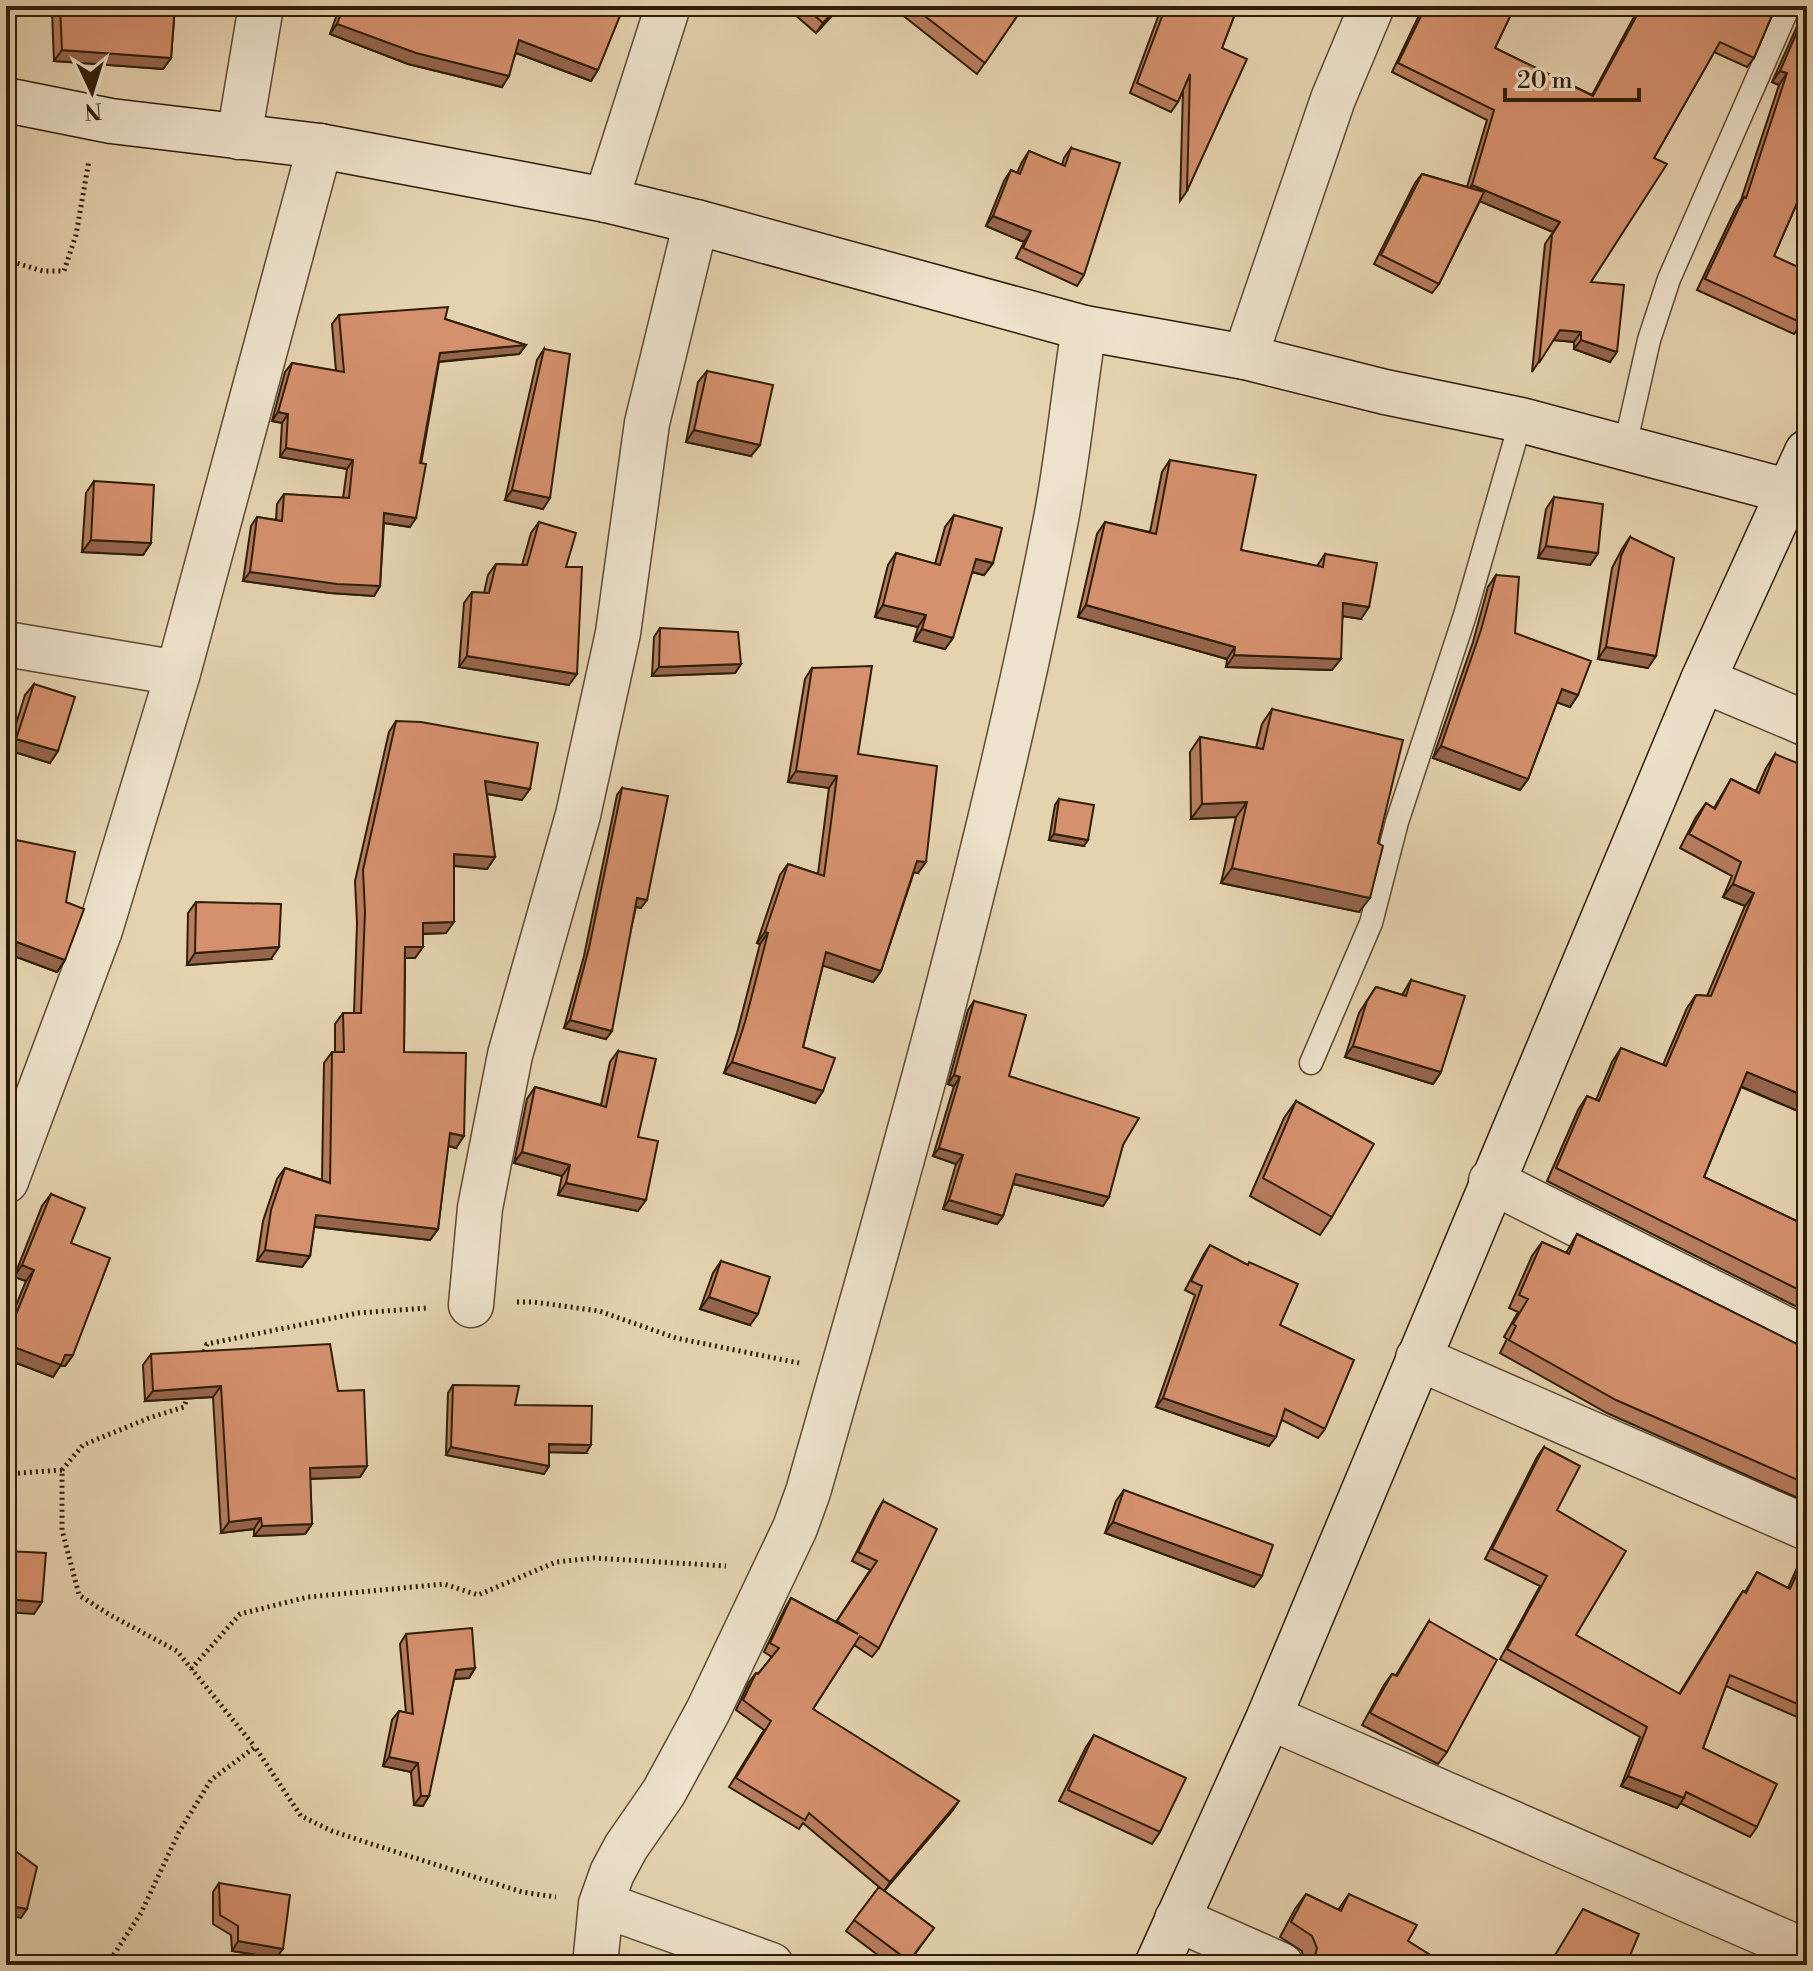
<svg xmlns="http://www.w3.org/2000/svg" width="1813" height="1971" font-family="'Libre Bodoni',serif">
  <rect width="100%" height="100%" fill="#e5d3b0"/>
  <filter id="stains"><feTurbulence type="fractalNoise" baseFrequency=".0025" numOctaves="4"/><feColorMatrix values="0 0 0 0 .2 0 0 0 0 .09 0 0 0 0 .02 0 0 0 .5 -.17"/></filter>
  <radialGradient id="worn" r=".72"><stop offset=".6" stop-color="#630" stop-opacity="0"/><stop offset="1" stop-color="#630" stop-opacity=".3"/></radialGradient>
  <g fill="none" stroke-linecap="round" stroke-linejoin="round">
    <defs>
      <path id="lane" d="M1625,446l24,-106 20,-61 120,-273
        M1311,1063l60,-140 26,-101 68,-207 56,-195"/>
      <path id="street" d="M239,137l22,-131
        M606,200l62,-194
        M1245,357l88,-258 39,-93
        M6,644l172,29
        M1703,680l104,44
        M6,1181l94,-251 78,-257 142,-527
        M1491,1181l316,159
        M471,1305l9,-97 30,-153 68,-240 40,-182 29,-210 49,-201
        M1418,1358l389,170
        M1269,1717l538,235
        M601,1904l170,61
        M1177,1919l104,46
        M595,1965l6,-61 11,-31 14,-26 38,-55 44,-81 87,-183 13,-36c92,-321 184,-644 248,-973 12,-63 18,-128 28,-191"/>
      <path id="secondary" d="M6,100l105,21 209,25 286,54 90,22 388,106 161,29 140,35 136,28 269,72
        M1157,1965l112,-248 434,-1037 104,-228"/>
    </defs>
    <!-- lane casing -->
    <use href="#lane" stroke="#5c4a31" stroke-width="25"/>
    <!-- street casing -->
    <use href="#street" stroke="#5c4a31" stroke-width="47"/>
    <!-- secondary casing -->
    <use href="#secondary" stroke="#2e1d07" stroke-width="47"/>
    <!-- path -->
    <path stroke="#2e1d07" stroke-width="5" stroke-dasharray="2 4" stroke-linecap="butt" d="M6,260l37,11h21l12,-36 13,-75
      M517,1302h17l65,9 77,27 123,25
      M202,1357l5,-13 151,-31 69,-5
      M62,1470l21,-25 66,-27 35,-11 5,-14
      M6,1474l56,-4v60l17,65 31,20 67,36 78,96
      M191,1669l49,-55 68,-17 136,-13 34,11 78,-33 38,-4 132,8
      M107,1965l34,-52 38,-81 32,-52 44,-33 46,69 31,15 58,19 132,42 34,5"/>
    <!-- lane -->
    <use href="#lane" stroke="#eee2cc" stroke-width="22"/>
    <!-- street -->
    <use href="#street" stroke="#eee2cc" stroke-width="44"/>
    <!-- secondary -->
    <use href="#secondary" stroke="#eee2cc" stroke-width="44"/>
  </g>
  <!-- wall -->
  <path fill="#b77c5e" stroke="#2e1d07" stroke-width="2" d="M6,6h169l-4,52 -8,11 -109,-8 -2,-49z
    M340,6h284l-33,75 -75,-28 -14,34 -94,-23 -78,-30z
    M785,6h56l-25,27z
    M891,6h133l-47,68z
    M1162,6h76l-16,42 -35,143 -7,10 3,-111 -5,12 -7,10 -41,-19z
    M1414,6h101l-20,42 97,47 43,-80 -20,-9h161l-22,52 -7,9 -33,-15 -60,106 -63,124 19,80 -36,-13v-7l-21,-2 -21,32 13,-128 8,-12 -73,-31 -41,83 -7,9 -58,-29 41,-81 7,-9 45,13 20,-67 -95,-48 30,-63z
    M1806,6h1v174l-33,76 28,67 -8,11 -97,-44 39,-82 5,-8 38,-115 -7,-3z
    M1071,148l13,127 -7,11 -61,-28 8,-16 -38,-16 18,-45 7,-11 6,3 5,-11 7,-11 33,14 2,-7z
    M339,315l106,4 81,26 -7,9 -80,8 -29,165 -26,-4 -4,63 -6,10 -44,-3 -87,-12 8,-55 6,-9 19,3 1,-16 7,-10 59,4 4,-29 -67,-12 2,-34 -10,-2 13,-49 7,-9 44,8 -4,-47z
    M544,349l-1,160 -38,-9 32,-140z
    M707,371l44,85 -65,-14 12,-60z
    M1170,460l71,90 76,16 8,-12 36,65 -18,-3 -11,54 -106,-3 1,-8 -149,-42 19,-83 8,-12 45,10 12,-60z
    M94,481l57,62 -8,12 -61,-3 4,-59z
    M1554,497l44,56 -8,12 -52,-7 8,-49z
    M954,515l39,48 -9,12 -12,-3 -27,77 -31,-8 4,-14 -43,-10 13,-52 8,-12 39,11 10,-37z
    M539,522l27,45 3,118 -110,-18 5,-64 8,-11 12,1 4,-18 8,-11 26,1 9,-32z
    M1630,537l18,131 -50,-9 14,-91 10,-19z
    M1496,575l19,58 63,62 -8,12 -13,-5 -29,77 -8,11 -87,-32 40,-116 15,-55z
    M660,628l81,36 -6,9 -83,3 2,-39z
    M812,668l46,86 60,119 -4,-1 -33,99 -8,11 -50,-17 -20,82 20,44 -8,12 -91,-30 13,-40 23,-89 -3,-1 23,-68 8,-11 30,10 11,-86 -41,-6 17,-103z
    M34,684l16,79 -42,-13 17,-55z
    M1272,709l87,203 -138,-29 15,-66 -45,2 -1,-67 10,-15 56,11 6,-24z
    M396,721l126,79 -35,-6 8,63 -8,12 -33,-3 -8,67 -23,1 -8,24h-10l-1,94 52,96 -8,-2 -10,83 -8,11 -116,-13 -4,29 -8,11 -45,-6 6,-40 14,-42 8,-11 37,12 2,-117 8,-11h3v-28l8,-11h11l3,-90 -2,-42 34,-149z
    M1775,754l32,361 -66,-28 -37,90 103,49v86l-260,-131 31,-71 9,-14 9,4 16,-38 9,-14 42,17 24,-57 9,-13 11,1 38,-90 -22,-9 9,-21 -52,-28 16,-31 10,-14 8,5 17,-29 25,12 10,-23z
    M622,788l19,120 -5,-1 -30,132 -42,-11 20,-72 33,-161z
    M1059,799l25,47 -35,-6 6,-35z
    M16,840l50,62 -1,58 -8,12 -51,-19v-96z
    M196,902l75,57 -84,6 1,-52z
    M1411,980l30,92 -8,12 -88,-27 14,-44 17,-26 26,8z
    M974,1001l35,75 114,69 -20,61 -90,-22 -10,32 -6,8 -54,-15 13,-45 -23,-8 21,-70 -6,-2 20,-74z
    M618,1051l20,86v74l-80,-16 4,-19 -48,-13 13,-64 8,-12 66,18 9,-43z
    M1296,1101l36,116 -12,18 -70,-39 34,-78z
    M51,1194l20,49 2,112 -8,11h-5l-7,11 -47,-18v-29l20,-49 -12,-4 28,-71z
    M1577,1234l230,115v153l-200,-89 -107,-60 7,-14 -3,-2 14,-25 -9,-4 23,-52 10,-14 24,11z
    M1210,1245l70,80 45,104 -7,9 -36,-18 -13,26 -113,-39 39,-112 -10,-5 19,-36z
    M721,1261l29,64 -50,-16 13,-36z
    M151,1354l187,37 29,75 -7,11 -50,2 2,45 -7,10 -51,2v-7l-33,4 -8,-136 -68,4 -2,-36z
    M453,1385l62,20 71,48 -37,-1v14l-5,8 -98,-19 2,-62z
    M1544,1447l13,63 19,125 103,59 57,-93 7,-10 2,1 12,-20 31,16 13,-29 6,-8v166l-3,3 -78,-34 -23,62 54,79 -7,10 -70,-34 -3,5 -56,-22 19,-49 -140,-78 40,-73 -55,-27 52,-102z
    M1124,1490l130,97 -149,-54 11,-32z
    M883,1501l-4,147 -7,9 -18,-12 -41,64 140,101 -69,81 50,37 -27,37h-16l-45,-34 33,-44 -76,-64 -4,6 -70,-42 35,-57 -28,-20 13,-28 7,-9 2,1 14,-17 -8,-5 21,-44 6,-10 45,24 34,-52 -18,-9 25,-50z
    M1429,1621l18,131 -9,12 -76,-39 22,-40 8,-11 4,1z
    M406,1634l69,34 -6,10 -15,1 -31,127 -9,-1 -3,-33 -28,-6 9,-46 7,-9 7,2 -6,-69z
    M1094,1735l66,97 -8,12 -93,-43 27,-54z
    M219,1883l57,75 -44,-7 -1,-16 -18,-11v-32z
    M1306,1894l32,16 11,-16 59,47 38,24h-141l-3,-14 -22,-14 15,-28z"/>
  <!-- shaded-wall -->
  <path fill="#95654c" stroke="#2e1d07" stroke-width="2" d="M6,6h50l-4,6z
    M838,6h3l-25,27 7,-10z
    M337,24l172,52 -7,11 -94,-23 -78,-30z
    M519,40l79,30 -7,11 -80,-30z
    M62,50l109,8 -8,11 -109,-8z
    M1780,71l7,2 -8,12 -7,-3z
    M1472,185l88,37 -7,10 -88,-37z
    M993,216l38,15 -7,11 -38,-16z
    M1560,330l21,2 -7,10 -21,-2z
    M1581,340l36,12 -7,10 -36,-13z
    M526,345l-7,9 -85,8 6,-9z
    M278,412l10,2 -6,9 -10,-2z
    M694,430l66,15 -9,11 -65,-14z
    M286,448l67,12 -6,9 -67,-12z
    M512,490l38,8 -7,11 -38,-9z
    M384,513l32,5 -6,9 -32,-5z
    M91,540l60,3 -8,12 -61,-3z
    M1546,546l52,7 -8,12 -52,-7z
    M976,559l17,4 -9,12 -16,-4z
    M250,572l130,14 -6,10 -44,-3 -87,-12z
    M1343,603l26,4 -8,12 -26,-4z
    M883,605l43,10 -8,12 -43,-10z
    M1086,605l149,42 -8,12 -149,-42z
    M922,629l31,9 -8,11 -31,-8z
    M1606,647l50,9 -8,12 -50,-9z
    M1234,655l107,4 -9,11 -106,-3z
    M467,656l110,18 -8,11 -110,-18z
    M741,664l-6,9 -83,3 7,-9z
    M1562,689l16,6 -8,12 -17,-6z
    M16,739l42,12 -8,12 -42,-13z
    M1441,746l87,33 -8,11 -87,-32z
    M796,771l41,5 -8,12 -41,-6z
    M485,781l45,8 -8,11 -45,-8z
    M1247,802l-11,15 -45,2 11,-15z
    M1054,834l34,6 -4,6 -35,-6z
    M454,854l41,3 -8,12 -41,-4z
    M917,861l9,1 -8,11 -8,-1z
    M1232,868l138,30 -11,14 -138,-29z
    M1733,884l21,9 -9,13 -22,-9z
    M637,898l10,2 -6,8 -9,-2z
    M454,922l-8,11 -31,1 8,-11z
    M765,932l3,1 -8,11 -3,-1z
    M6,938l59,22 -8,12 -51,-19z
    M279,947l-8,12 -84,6 8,-12z
    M405,947h18l-8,11h-17z
    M826,952l55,19 -8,11 -55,-18z
    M570,1020l42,11 -6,8 -42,-11z
    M1353,1046l88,26 -8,12 -88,-27z
    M732,1062l91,29 -8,12 -91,-30z
    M1747,1072l60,25v18l-69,-30z
    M954,1075l6,2 -6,9 -6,-2z
    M450,1133l14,3 -8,12 -14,-4z
    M939,1148l24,7 -7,9 -23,-8z
    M522,1152l48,13 -8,11 -48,-13z
    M1016,1174l93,23 -6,9 -93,-23z
    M566,1183l80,17 -8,11 -80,-16z
    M949,1200l54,16 -6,8 -54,-15z
    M316,1215l122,14 -8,11 -122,-14z
    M265,1250l45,6 -8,11 -45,-6z
    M22,1265l12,5 -8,11 -12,-4z
    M709,1297l49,17 -8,11 -50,-16z
    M6,1344l67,11 -8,11h-5l-7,11 -47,-18z
    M221,1386l-8,11 -68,4 8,-10z
    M1163,1398l113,39 -7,9 -113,-39z
    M549,1444l42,1 -5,8 -42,-1z
    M451,1447l98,19 -5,8 -98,-19z
    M367,1466l-7,11 -58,2 8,-11z
    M261,1518l-7,11 -33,4 8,-11z
    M1113,1522l149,54 -8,11 -149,-54z
    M312,1524l-7,10 -51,2 8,-10z
    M6,1599l36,3 -8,12 -28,-2z
    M475,1668l-6,10 -19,1 6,-9z
    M389,1757l29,6 -7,9 -28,-6z
    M1628,1776l56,22 -7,10 -56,-22z
    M421,1796h8l-6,10 -9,-1z
    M959,1801l-6,9 -69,81 6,-9z
    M6,1905l21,4 -6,9 -15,-3z
    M238,1941l45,8 -7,9 -44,-7z"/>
  <!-- building -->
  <path fill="#d5906d" stroke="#2e1d07" stroke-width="2" d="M60,6h115l-4,52 -109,-8z
    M344,6h280l-26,64 -79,-30 -10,36 -93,-23 -79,-29z
    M804,6h34l-15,17z
    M912,6h112l-39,57z
    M1166,6h72l-16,42 25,11 -60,132 3,-117 -12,28 -41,-19z
    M1426,6h89l-20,42 98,48 49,-90h134l-22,52 -34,-16 -66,116 13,6 -76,118 33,3 -7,67 -36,-12v-8l-21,-2 -21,33 13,-128 8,-13 -88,-37 22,-75 -96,-47z
    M1807,9v171l-33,76 33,15v41l-5,11 -97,-44 39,-82 2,1 41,-125 -7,-2z
    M1071,148l49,15 -36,112 -61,-27 8,-17 -38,-15 18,-46 9,4 9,-23 36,15z
    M1422,174l62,18 -45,92 -58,-29z
    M448,307l-3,12 81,26 -86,8 -20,110 6,1 -10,54 -32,-5 -4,73 -43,-2 -87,-12 7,-55 25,4 2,-27 65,4 4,-38 -67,-12 2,-34 -10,-2 14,-49 52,9 -5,-57z
    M544,349l26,5 -20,144 -38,-8z
    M707,371l66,14 -13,60 -66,-15z
    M1170,460l86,15 -15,75 82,17 2,-13 52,9 -8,44 -26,-4 -2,56 -107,-4 1,-8 -149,-42 19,-83 51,12z
    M94,481l60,4 -3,58 -60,-3z
    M1554,497l49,7 -5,49 -52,-7z
    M954,515l48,13 -9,35 -17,-4 -23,79 -31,-9 4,-14 -43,-10 13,-52 44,12z
    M539,522l37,11 -10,34h16l-5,107 -110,-18 5,-64 17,1 7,-29 31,1z
    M1630,537l44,21 -18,98 -50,-9 15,-91z
    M1496,575l23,2 -4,56 76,28 -13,34 -16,-6 -34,90 -87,-33 40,-116z
    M660,628l78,4 3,32 -82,3z
    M872,666l-14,88 79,12 -11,96 -9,-1 -36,110 -55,-19 -23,95 32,11 -12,33 -91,-29 13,-40 23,-89 -3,-1 23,-68 36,12 13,-100 -41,-5 16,-103z
    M34,684l41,13 -17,54 -42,-12z
    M6,701l6,3 -6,25z
    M1272,709l131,31 -25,103 5,3 -13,52 -138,-30 15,-66 -45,2 -2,-67 63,12z
    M396,721l25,1 117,21 -8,46 -45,-8 10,76 -41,-3v68l-31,1v24h-18l-1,105 62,1 -2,83 -14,-3 -12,96 -122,-14 -6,41 -45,-6 6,-40 14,-42 45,15 2,-131h12l-1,-39h18l4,-101 -2,-42z
    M1775,754l32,13v330l-60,-25 -43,105 103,49v68l-251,-126 31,-72 12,5 22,-53 45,18 30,-71 15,1 43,-103 -21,-9 8,-22 -52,-28 17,-31 9,6 16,-30 28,14z
    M622,788l46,8 -21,104 -10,-2 -25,133 -42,-11 19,-72z
    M1059,799l35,6 -6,35 -34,-6z
    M16,840l59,12 -9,50 18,7 -19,51 -59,-22v-72z
    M196,902l85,2 -2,43 -84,6z
    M1411,980l54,16 -24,76 -88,-26 14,-45 9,-14 30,9z
    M974,1001l52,14 -17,61 130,42 -16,27 -14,52 -93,-23 -13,42 -54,-16 14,-45 -24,-7 21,-71 -6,-2z
    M618,1051l38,8 -18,78 20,4 -12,59 -80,-17 4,-18 -48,-13 13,-65 71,20z
    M1296,1101l78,43 -42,73 -69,-39z
    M51,1194l34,14 -14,35 39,15 -37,97h-8l-4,10 -55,-21v-5l28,-69 -12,-5z
    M1577,1234l230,115v135l-191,-84 -107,-60 7,-14 -3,-2 15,-25 -9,-4 23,-53 27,12z
    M1210,1245l38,20 1,-3 49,22 -18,41 74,35 -29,69 -40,-20 -9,28 -113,-39 39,-112 -11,-5z
    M721,1261l49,16 -12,37 -49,-17z
    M330,1344l8,47 26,-1 3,76 -57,2 2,56 -50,2 -1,-8 -32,4 -8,-136 -68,5 -2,-37z
    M453,1385l66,1 -4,19 77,1 -1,39 -42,-1v22l-98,-19z
    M1544,1447l36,19 -23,44 69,41 -50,84 104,59 63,-103 3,2 11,-21 33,17 17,-37v156l-77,-33 -27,73 74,36 -20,43 -71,-35 -2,6 -56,-22 19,-49 -140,-78 40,-73 -55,-27z
    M1124,1490l149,55 -11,31 -149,-54z
    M883,1501l54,28 -58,119 -19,-12 -47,73 146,92 -69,81 -81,-69 -4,7 -69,-42 35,-57 -28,-21 13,-27 2,1 21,-26 -9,-5 21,-45 67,36 -21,-13 40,-60 -19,-9z
    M6,1551l40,2 -4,49 -36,-3z
    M1429,1621l68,39 -50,92 -77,-39 22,-39 5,2z
    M472,1628l3,40 -19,2 -27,126h-8l-3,-33 -29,-6 10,-46 14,3 -7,-80z
    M1094,1735l92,43 -26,54 -92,-42z
    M6,1844l31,23 -10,42 -21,-4z
    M219,1883l71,12 -7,54 -45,-8v-15l-18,-11z
    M879,1887l55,41 -25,33 -55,-41z
    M1306,1894l35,17 8,-17 68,31 -9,16 38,24h-135l3,-5 3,-12 -5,-12 -21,-14z
    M1583,1909l56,25 -13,31h-77z"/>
  <!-- margin -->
  <rect width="1813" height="1971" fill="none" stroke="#e5d3b0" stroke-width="32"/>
  <rect x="8" y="8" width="1797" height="1955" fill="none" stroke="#2e1d07" stroke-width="4"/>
  <rect x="16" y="16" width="1781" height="1939" fill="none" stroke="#2e1d07" stroke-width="2"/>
  <!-- north arrow -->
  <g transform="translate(92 92) rotate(176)" stroke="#eee2cc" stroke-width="6" paint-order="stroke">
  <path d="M0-6L14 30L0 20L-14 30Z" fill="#2e1d07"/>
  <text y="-12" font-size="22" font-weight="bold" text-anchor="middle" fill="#2e1d07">N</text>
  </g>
  <!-- scale -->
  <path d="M1505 88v12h134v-12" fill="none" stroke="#2e1d07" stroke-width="4"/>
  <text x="1517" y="88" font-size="24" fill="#2e1d07" stroke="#eee2cc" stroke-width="6" paint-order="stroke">20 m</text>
  <rect width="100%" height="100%" filter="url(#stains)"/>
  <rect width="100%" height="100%" fill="url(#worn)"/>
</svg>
